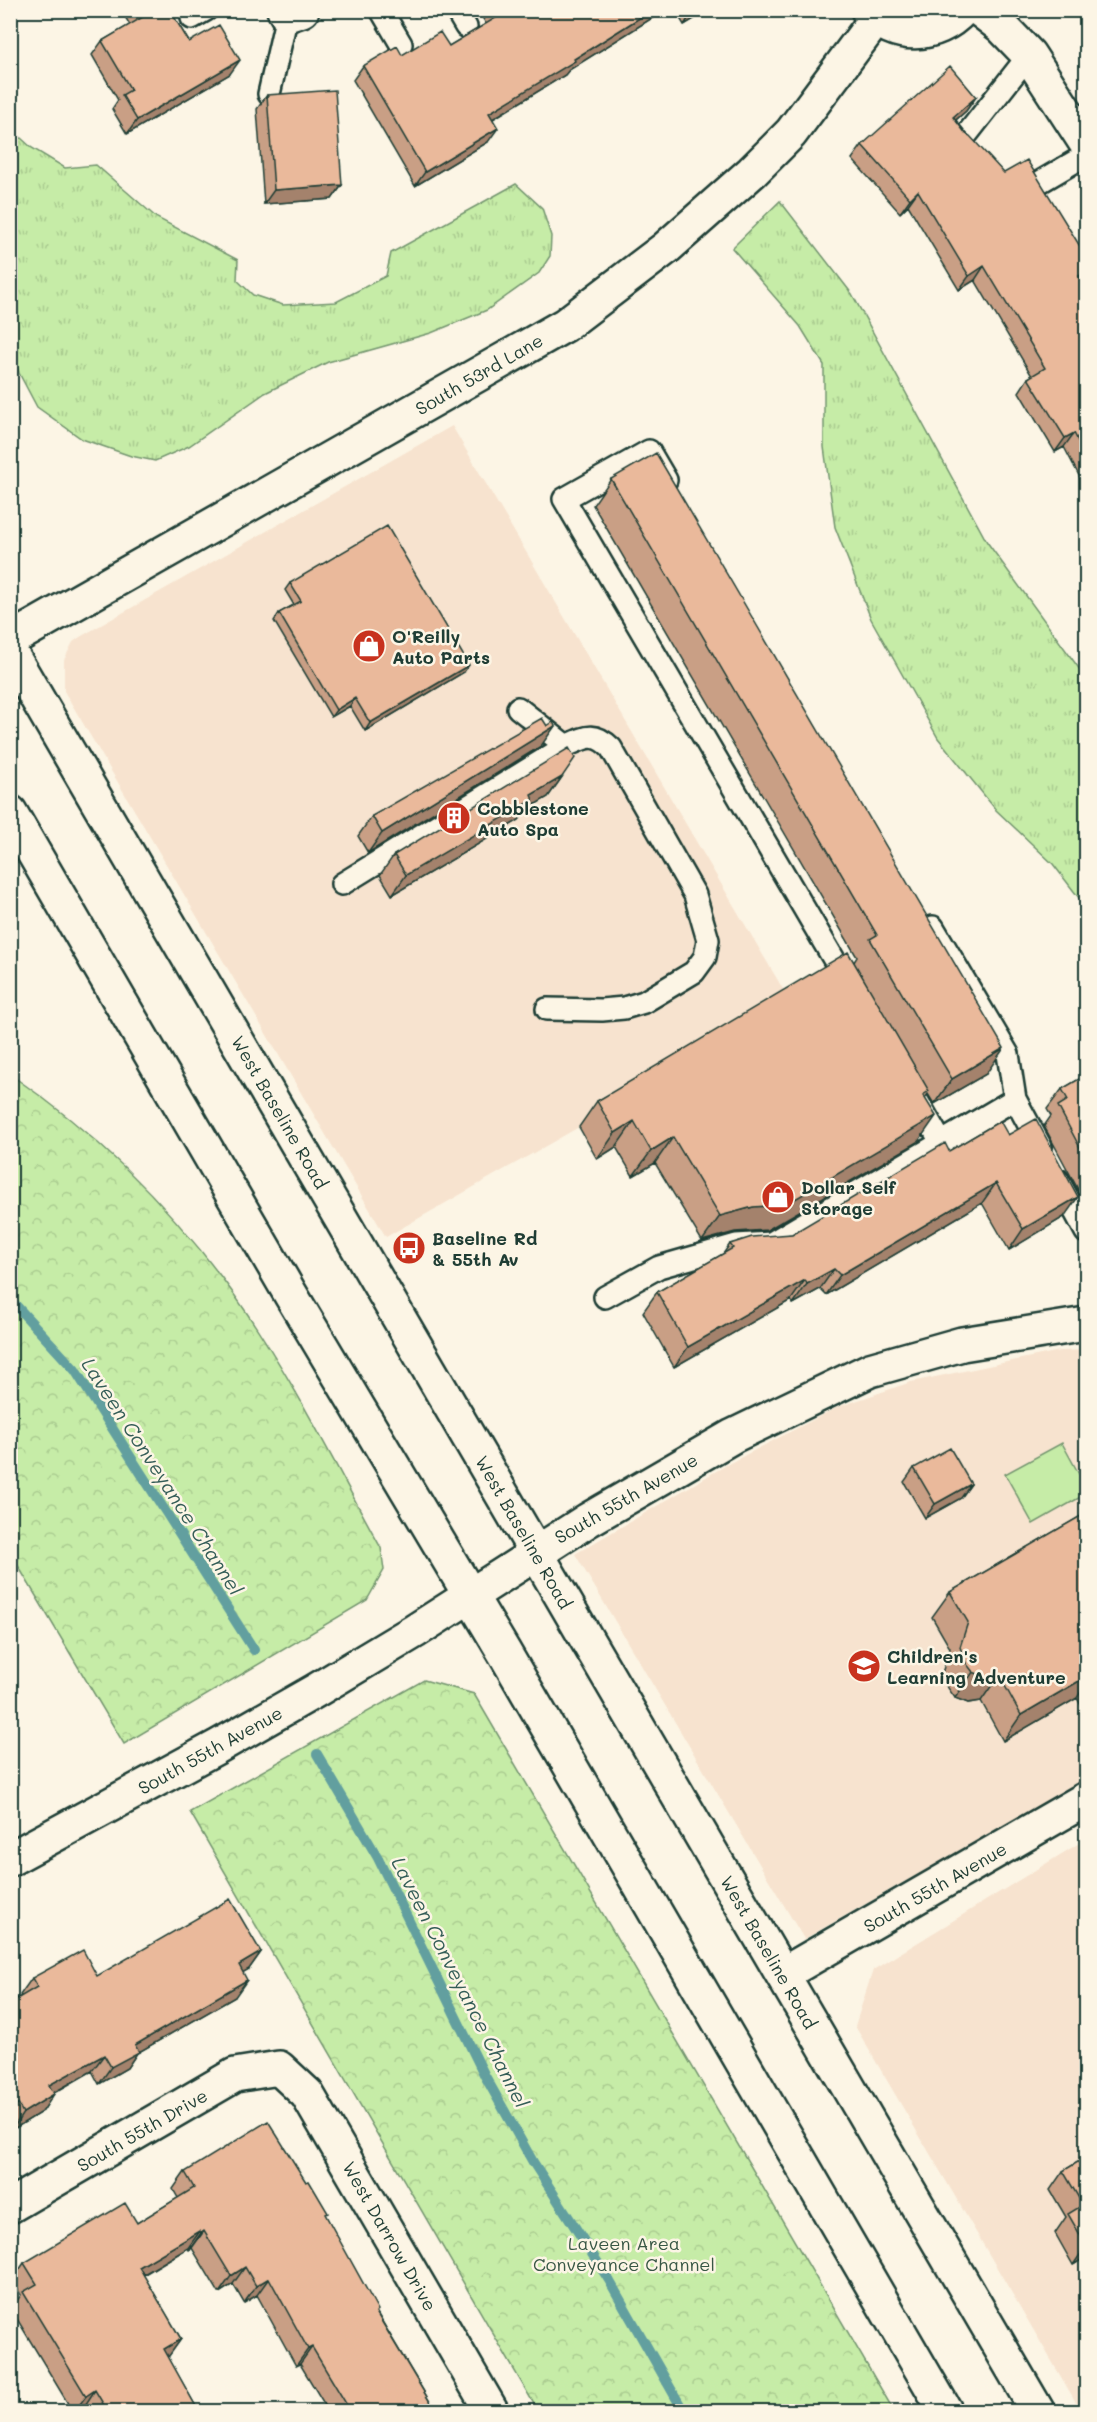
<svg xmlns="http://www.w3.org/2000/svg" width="1097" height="2422" font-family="Mali,sans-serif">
  <defs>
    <pattern id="grass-tufts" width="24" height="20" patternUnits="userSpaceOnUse" patternTransform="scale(1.5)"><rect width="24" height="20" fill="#c6eca7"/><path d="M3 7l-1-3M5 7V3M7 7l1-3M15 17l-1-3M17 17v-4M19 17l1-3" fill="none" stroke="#aacb90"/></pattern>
    <pattern id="park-crowns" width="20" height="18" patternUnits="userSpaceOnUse" patternTransform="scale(1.5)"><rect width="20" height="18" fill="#c6eca7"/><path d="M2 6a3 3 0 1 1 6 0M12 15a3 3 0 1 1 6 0" fill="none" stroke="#aacb90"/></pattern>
  </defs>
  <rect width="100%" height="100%" fill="#fcf5e5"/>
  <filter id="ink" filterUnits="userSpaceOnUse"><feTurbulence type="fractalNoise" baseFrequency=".0167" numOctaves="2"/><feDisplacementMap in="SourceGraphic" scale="12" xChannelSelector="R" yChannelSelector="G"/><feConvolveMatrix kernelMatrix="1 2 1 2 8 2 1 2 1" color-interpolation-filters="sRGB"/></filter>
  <g filter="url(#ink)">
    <!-- built -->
    <path fill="#f7e3cf" d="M452,426l338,575 -211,126 -193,110 -322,-546v-31l9,-18 7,-5z
      M1086,1350v429l-282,160 -229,-385 155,-91 108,-56 73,-25 149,-31z
      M1086,1839v572h-5l-226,-385 18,-56z"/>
    <!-- grass -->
    <path fill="url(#grass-tufts)" stroke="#72946e" stroke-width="1.5" d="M10,128l22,20 33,20 31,-3 61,53 81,42 -1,20 16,15 30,10 53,-3 50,-26 5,-23 125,-69 26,24 9,28 -1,20 -11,17 -52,37 -56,23 -103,29 -63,31 -76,53 -34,15 -24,-5 -49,-17 -45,-32 -18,-34 -9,-30z
      M780,201l72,93 135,248 99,136v229l-33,-43 -57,-54 -58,-72 -67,-119 -36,-92 -11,-80v-82l-24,-39 -68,-78z"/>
    <!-- park -->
    <path fill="url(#park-crowns)" stroke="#72946e" stroke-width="1.5" d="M11,1075c86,59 161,133 222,218 57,80 101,170 148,255l3,22 -17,30 -243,144 -113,-190z
      M424,1680l50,14 420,717h-356l-348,-599z"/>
    <!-- garden -->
    <path fill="#c6eca7" stroke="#72946e" stroke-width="1.5" d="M1062,1443l24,44v7l-53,30 -28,-50z"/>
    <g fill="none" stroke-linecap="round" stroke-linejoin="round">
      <!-- stream -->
      <path stroke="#629f9f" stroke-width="10" d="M10,1299l65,71 179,280
        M317,1754l61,104 107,218 48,86 76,118 75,132"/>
      <defs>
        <path id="lane" d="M381,10l20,34
          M456,10l10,17
          M192,18l14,-8
          M269,94l18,-79
          M964,138l65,-83
          M1040,182l46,-27
          M666,480l-17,-29 -85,48 285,486
          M518,708l48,38
          M342,884l224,-138c20,-9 28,-15 45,2l84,147 13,45 -3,17 -11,15 -50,30 -20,6 -22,2 -55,-1
          M1015,1099l26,48
          M917,1100l24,42
          M1058,1180l28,52
          M605,1297l54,-30 77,-22 35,-2 244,-144 -7,-45 -75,-127"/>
        <path id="street" d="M284,10l3,5 15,-5
          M868,10c26,30 68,28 94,0
          M980,10l22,17 27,28 57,88
          M10,640l555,-315 101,-77 86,-76 39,-39 85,-114
          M783,1974l303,-175
          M10,2206l225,-131 44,-7 28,26 185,318"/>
        <path id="secondary" d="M10,1859l207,-112 98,-56 100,-60 173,-111 145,-84 137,-66 92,-26 124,-20"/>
        <path id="primary" d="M10,652l1028,1760
          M10,812l281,483 213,357 442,760"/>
      </defs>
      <!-- lane casing -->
      <use href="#lane" stroke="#1f3d34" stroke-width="26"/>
      <!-- street casing -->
      <use href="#street" stroke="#1f3d34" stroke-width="38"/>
      <!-- secondary casing -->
      <use href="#secondary" stroke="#1f3d34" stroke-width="38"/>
      <!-- primary casing -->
      <use href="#primary" stroke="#1f3d34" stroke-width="38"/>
      <!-- lane -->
      <use href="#lane" stroke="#fcf5e5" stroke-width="21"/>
      <!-- street -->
      <use href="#street" stroke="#fcf5e5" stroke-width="33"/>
      <!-- secondary -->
      <use href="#secondary" stroke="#fcf5e5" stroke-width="33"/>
      <!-- primary -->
      <use href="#primary" stroke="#fcf5e5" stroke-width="33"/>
    </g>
    <!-- wall -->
    <path fill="#c99f85" stroke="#1f3d34" stroke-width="1.5" d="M121,10h49l19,32 41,32 -103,60 -15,-25 6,-9 -26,-45 10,-14 28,-16z
      M478,10h187l-96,60 -4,5 -72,44 -5,23 -73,44 -62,-106 10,-14 39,-11 47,-9 37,-22z
      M675,10h34l-25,15z
      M1081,10h5v7z
      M267,95l75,90 -10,14 -68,5 -7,-95z
      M976,97l-10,14 -10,9 128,161 -1,1 3,6v201l-22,-42 -9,5 -36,-60 9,-14 4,-2 -57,-96 -16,10 -51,-85 -8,8 -48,-54 10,-14z
      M611,479l375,595 -52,30 -6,-10 -3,4 -7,44 -151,88 -32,2 -33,9 -47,-78 -22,13 -17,-29 -19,12 -18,-32 18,-26 257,-139 3,-5 -264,-452z
      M290,583l174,89 -99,59 -15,-25 -19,11 -57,-96 5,-8 15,-8 -9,-15z
      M541,746l-173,107 -10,-17 14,-20z
      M562,777l-14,20 -21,12 -8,11 -127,75 -12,-20 14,-20z
      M1086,1075v129l-42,-78 7,-10 -4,-7 15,-20z
      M949,1151l115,66 -55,33 -27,-47 -156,92 -6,-6 -27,15 -2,-4 -117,67 -31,-55 14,-20 66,-38 7,-10 62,-10z
      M914,1468l57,16 -10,14 -36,20 -21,-36z
      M1086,1513v197l-2,1 -7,-13 -74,43 -22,-40 -13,2 -13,-5 -7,-10 -6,-15 8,-25 -18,-31 18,-25z
      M261,1952l-12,17 -6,3 -8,25 -98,56 -10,15 -28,16 -7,-13 -38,22 -11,18 -31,19 -2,-2v-125l11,-7 -1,-1 12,-17 65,-2z
      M1086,2157v100l-13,8 -18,-32 11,-16 -16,-27 13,-19z
      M185,2172l141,44 51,97 59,99h-107l-29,-48 -4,2 -39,-71 -13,8 -11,-19 -14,9 -27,-45 -3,2 -1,-2 -45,27 38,64 -13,18 31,55h-113l-2,-5 -9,5h-2l-62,-103 10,-14 -9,-15 12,-17 113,-40 41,-25 -5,-9z"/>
    <!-- shaded-wall -->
    <path fill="#a4826c" stroke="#1f3d34" stroke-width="1.5" d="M652,10h13l-96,60 -4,5 -86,52 10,-14z
      M695,10h14l-25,15 9,-14z
      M240,60l-10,14 -103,60 10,-14z
      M976,97l-10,14 -23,20 10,-14z
      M498,128l-10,14 -73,44 10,-14z
      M342,185l-10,14 -68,5 10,-14z
      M918,191l-10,14 -8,8 10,-14z
      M984,266l-9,14 -16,10 10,-14z
      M1086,271v6l-2,4 -15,9 10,-14z
      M1074,433l-10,14 -9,5 10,-14z
      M469,665l-5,7 -99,59 5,-8z
      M355,698l-5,8 -19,11 5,-7z
      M555,726l-14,20 -173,107 14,-20z
      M562,777l-14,20 -21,12 -8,11 -127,75 14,-20 125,-80z
      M1004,1048l-18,26 -52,30 18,-25z
      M936,1116l-18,26 -151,88 -32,2 -33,9 18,-25 33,-9z
      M634,1121l-18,26 -19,12 18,-26z
      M673,1137l-18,26 -22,13 18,-25z
      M996,1183l-14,20 -156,92 14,-20z
      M1078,1197l-14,20 -55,33 14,-21z
      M834,1269l-14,20 -27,15 14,-20z
      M805,1280l-14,20 -117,67 14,-20z
      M971,1484l-10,14 -36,20 10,-14z
      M973,1672l26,3 -18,26 -13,2 -13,-5z
      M1086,1677v7l-9,14 -74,43 18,-26z
      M261,1952l-12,17 -22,13 12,-17z
      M247,1980l-12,17 -98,56 -10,15 -28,16 12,-17 24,-22z
      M104,2055l-12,16 -55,31 12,-17z
      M54,2094l-11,17 -31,19 11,-17z
      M18,2104l-8,10v-6z
      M200,2231l-12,17 -61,36 12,-17z
      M204,2231l-12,17 -3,2 12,-17z
      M1086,2246v11l-13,8z
      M245,2267l-12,17 -14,9 12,-17z
      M269,2278l-12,17 -13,8 12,-17z
      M181,2339l-12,17 -17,10 12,-17z
      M312,2347l-12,17 -4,2 12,-17z
      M95,2390l-11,17 -10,5 12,-16z"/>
    <!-- building -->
    <path fill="#eab99b" stroke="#1f3d34" stroke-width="1.5" d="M140,10h30l19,32 30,-17 21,35 -103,60 -15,-25 9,-5 -29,-49 41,-24z
      M496,10h156l-78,49 1,2 -86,52 9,15 -73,44 -62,-106 34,-20 5,9 38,-23 9,14 50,-30z
      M950,66l26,31 -23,20 13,17 4,2 34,37 23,-13 59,96v15l-7,5 7,12v169l-12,-24 -9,5 -37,-60 17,-10 -61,-102 -15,10 -51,-85 -8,8 -48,-54z
      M335,90l7,95 -68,5 -7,-95z
      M656,453l348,595 -52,31 -82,-140 7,-4 -266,-456z
      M387,526l82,139 -99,58 -15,-25 -19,12 -57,-97 22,-12 -11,-18z
      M542,718l5,8 6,-4 2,4 -173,107 -10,-17z
      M569,748l6,10 -13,19 -31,18 2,5 -127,75 -12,-20z
      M848,952l81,139 -6,4 13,21 -151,89 -32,2 -33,9 -47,-79 -22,14 -17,-30 -19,12 -18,-32z
      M1086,1075v84l-28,-53 10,-6 -6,-11z
      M1036,1119l42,78 -55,32 -27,-46 -156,92 -6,-6 -27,15 -2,-4 -117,67 -31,-55 76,-44 -3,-4 22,-7 40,-3 153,-91 4,8 51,-30 8,14z
      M950,1448l21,36 -36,20 -21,-36z
      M1086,1513v164l-65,38 -22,-40 -13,2 -13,-5 -7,-9 -6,-16 8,-25 -18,-30z
      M230,1899l31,53 -22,13 8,15 -112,65 4,7 -28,15 -7,-12 -55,30 5,9 -31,19 -5,-9 -8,4v-105l27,-16 -5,-9 51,-28 14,26z
      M268,2121l38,61 3,-1 19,32 -3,1 53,96 -2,2 60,100h-85l-39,-65 -4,2 -39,-71 -13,8 -11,-19 -14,9 -27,-45 -3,2 -1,-2 -61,36 42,72 -17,10 35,63h-91l-13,-22 -9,6 -63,-104 14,-8 -13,-21 101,-60 12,20 57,-35 -9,-16z
      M1086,2157v88l-18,-31 15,-9 -20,-34z"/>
  </g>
  <!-- icons -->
  <defs>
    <symbol id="shop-disc" viewBox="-11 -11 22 22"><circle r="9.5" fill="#c8321e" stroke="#fcf5e5"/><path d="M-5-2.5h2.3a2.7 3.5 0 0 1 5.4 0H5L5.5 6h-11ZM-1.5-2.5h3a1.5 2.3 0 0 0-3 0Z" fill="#fff"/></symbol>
    <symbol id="building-disc" viewBox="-11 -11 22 22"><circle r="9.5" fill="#c8321e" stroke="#fcf5e5"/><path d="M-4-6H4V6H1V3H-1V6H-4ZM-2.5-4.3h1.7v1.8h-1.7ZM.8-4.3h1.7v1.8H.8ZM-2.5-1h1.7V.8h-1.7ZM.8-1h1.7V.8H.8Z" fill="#fff"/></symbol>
    <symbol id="bus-disc" viewBox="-11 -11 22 22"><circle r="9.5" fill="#c8321e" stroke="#fcf5e5"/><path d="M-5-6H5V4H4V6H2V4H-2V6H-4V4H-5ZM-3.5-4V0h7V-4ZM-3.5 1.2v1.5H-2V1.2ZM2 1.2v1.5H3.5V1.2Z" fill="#fff"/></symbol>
    <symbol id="school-disc" viewBox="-11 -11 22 22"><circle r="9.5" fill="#c8321e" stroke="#fcf5e5"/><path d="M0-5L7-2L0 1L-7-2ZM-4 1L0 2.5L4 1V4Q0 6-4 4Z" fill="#fff"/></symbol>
  </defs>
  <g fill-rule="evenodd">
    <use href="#shop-disc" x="350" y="627" width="38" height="38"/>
    <use href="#building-disc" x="435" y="799" width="38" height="38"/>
    <use href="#shop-disc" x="759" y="1178" width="38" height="38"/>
    <use href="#bus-disc" x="390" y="1229" width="38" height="38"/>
    <use href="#school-disc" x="845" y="1647" width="38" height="38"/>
  </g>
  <g text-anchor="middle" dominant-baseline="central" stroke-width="5" stroke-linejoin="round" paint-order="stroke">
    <!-- street labels -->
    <g font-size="18" fill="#1f3d34" stroke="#fcf5e5">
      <text transform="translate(479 374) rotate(-30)">South 53rd Lane</text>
      <text transform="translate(280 1112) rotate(60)">West Baseline Road</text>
      <text transform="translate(626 1498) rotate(-30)">South 55th Avenue</text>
      <text transform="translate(524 1532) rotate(60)">West Baseline Road</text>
      <text transform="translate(210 1750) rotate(-29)">South 55th Avenue</text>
      <text transform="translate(935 1887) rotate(-30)">South 55th Avenue</text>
      <text transform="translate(769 1952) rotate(60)">West Baseline Road</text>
      <text transform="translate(142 2130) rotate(-30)">South 55th Drive</text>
      <text transform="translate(390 2236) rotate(60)">West Darrow Drive</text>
    </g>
    <!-- poi labels -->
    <g font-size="18" font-weight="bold" fill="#1f3d34" stroke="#fcf5e5" text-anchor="start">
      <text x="392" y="636">O'Reilly<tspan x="392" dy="21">Auto Parts</tspan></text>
      <text x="477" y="808">Cobblestone<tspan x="477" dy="21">Auto Spa</tspan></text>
      <text x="801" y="1187">Dollar Self<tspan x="801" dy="21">Storage</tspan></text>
      <text x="432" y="1238">Baseline Rd<tspan x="432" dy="21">&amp; 55th Av</tspan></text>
      <text x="887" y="1656">Children's<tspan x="887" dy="21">Learning Adventure</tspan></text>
    </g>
    <!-- park labels -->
    <g font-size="18" fill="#385745" stroke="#fcf5e5">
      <text x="624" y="2243">Laveen Area<tspan x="624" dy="21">Conveyance Channel</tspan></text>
    </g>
    <!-- water labels -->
    <g font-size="20" font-style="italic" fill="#355e58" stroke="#fcf5e5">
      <text transform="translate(163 1476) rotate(57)">Laveen Conveyance Channel</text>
      <text transform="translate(461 1982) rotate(63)">Laveen Conveyance Channel</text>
    </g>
  </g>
  <!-- margin -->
  <rect width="1097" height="2422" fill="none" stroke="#fcf5e5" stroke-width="36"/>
  <rect x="18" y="18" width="1061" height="2386" fill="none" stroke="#1f3d34" stroke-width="2" filter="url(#ink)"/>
</svg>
